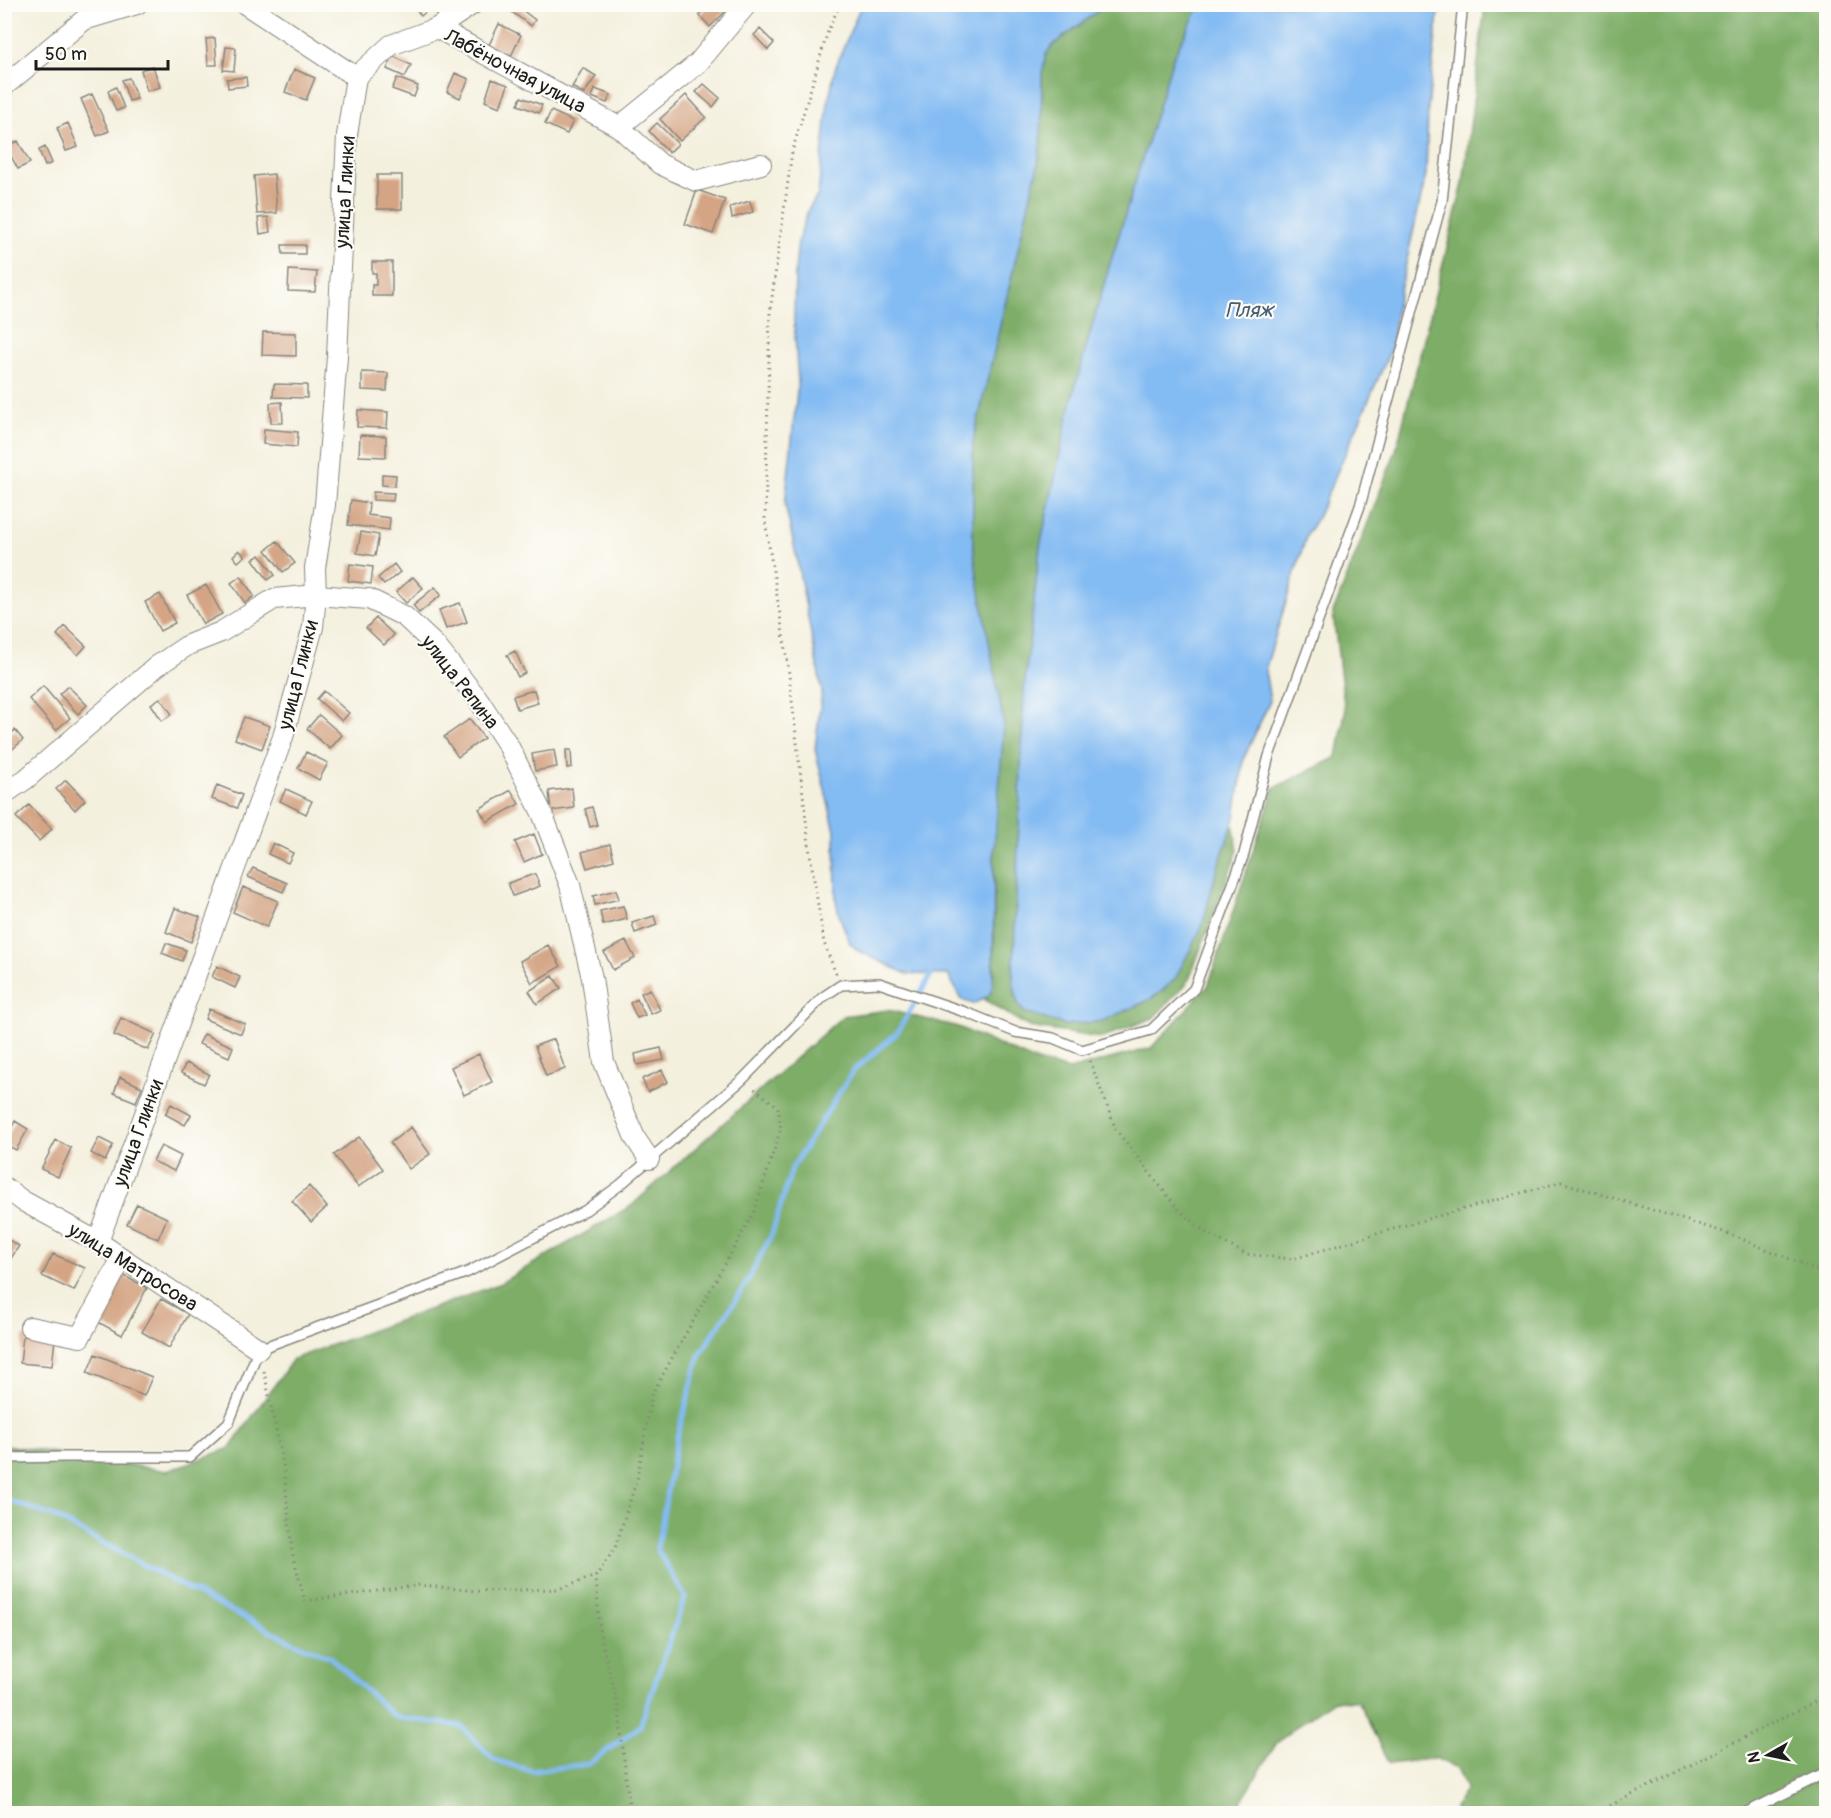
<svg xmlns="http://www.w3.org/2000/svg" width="1831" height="1818" font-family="Pangolin,sans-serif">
  <rect width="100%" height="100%" fill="#fdfcf7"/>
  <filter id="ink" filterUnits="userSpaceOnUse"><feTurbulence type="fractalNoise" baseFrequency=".0167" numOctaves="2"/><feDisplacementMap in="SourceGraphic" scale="12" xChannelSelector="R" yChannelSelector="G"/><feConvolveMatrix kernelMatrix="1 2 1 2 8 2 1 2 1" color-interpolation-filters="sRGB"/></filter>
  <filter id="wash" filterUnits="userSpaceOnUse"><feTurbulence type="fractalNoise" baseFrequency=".008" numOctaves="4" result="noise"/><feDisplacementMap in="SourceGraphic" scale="24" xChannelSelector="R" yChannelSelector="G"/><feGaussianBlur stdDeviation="1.35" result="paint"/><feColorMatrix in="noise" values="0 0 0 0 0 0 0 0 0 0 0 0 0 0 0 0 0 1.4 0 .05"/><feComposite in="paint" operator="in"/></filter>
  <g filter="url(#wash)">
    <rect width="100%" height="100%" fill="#f4f0de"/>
    <!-- forest -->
    <path fill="#7ead68" stroke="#4d6442" stroke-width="1.5" d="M1106,5h94l-27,53 -69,226 -32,114 -32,149 -16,143 -11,284 3,24 50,27 36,-4 45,-20 15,-10 40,-64 15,-58 16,-45 5,26 -50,132 -35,36 -52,20 -72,-11 -44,-27 6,-9 3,-19v-121l-21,-307v-103l65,-277 3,-25 1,-65 4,-20 8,-10z
      M1485,5h341v1808h-374l14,-25 -9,-20 -22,-10 -46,6c-12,-21 -19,-43 -32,-63l-23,-1 -40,28 -18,16 -42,69h-1229l-1,-368 163,26 63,-23 63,-89 206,-75 132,-78 212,-190 45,-6 70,17 75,33 36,10 82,-22 57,-62 66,-198 63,-31 8,-45 -12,-99 63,-163 67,-266z"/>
    <!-- water -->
    <path fill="#83bbf3" stroke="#506c88" stroke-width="1.5" d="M861,5h245l-52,39 -8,10 -4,20 -1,65 -3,25 -65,277v103l4,31 27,151 -10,125 -1,134 -4,11 -16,8 -11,-4 -14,-25 -41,-1 -49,-23 -8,-8 -11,-28 -3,-15 -1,-69 -20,-82 7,-58 -27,-141 -10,-46 13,-122 -4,-61 1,-51 3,-29 10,-31 10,-15 10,-92 7,-34z
      M1200,5h239l-11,104 -2,66 -30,133 -4,39 -75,171 -10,16 -42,136 5,31 -26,57 -9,60 -18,51 -15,58 -27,52 -13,12 -15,10 -45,20 -36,4 -41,-12 -7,-9 -5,-24 11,-290 16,-143 32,-149 32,-114 69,-226z"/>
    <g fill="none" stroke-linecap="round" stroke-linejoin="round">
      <!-- stream -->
      <path stroke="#83bbf3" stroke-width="5" d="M4,1499l49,17 137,74 105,53 35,14 65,60 66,9 33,34 38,11 57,-7 51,-38 45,-129 -28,-48 20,-112 23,-83 46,-70 26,-50 20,-66 61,-97 44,-38 34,-58"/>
    </g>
    <g id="blocks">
      <!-- building -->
      <path fill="#d4a484" d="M412,4h23l-14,12z
        M709,4h24l-23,23 -11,-12z
        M517,6l18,14 -4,6 -19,-14z
        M499,24l22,11 -10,21 -22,-11z
        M760,29l14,14 -6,7 -14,-15z
        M215,38l2,27h-9l-2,-26z
        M226,47l10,1 -2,23 -11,-1z
        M393,56l18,9 -6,12 -18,-8z
        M153,66l7,21 -13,4 -6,-21z
        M583,68l13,8 -12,18 -12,-7z
        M294,69l21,9 -9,22 -21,-8z
        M455,73l14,6 -9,19 -13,-6z
        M246,77l1,9 -19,2 -1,-9z
        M129,78l8,21 -8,2 -7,-21z
        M397,78l21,8 -4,11 -22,-8z
        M492,79l16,6 -8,22 -15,-6z
        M704,84l16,14 -7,9 -17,-15z
        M116,87l8,21 -8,3 -8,-20z
        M595,89l16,6 -4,8 -15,-6z
        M92,94l17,37 -12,5 -16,-37z
        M686,95l20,22 -26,24 -20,-22z
        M521,97l21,8 -3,8 -21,-8z
        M551,111l22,10 -6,13 -22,-10z
        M68,123l10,24 -12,4 -9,-23z
        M657,123l21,21 -9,9 -20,-22z
        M18,141l12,22 -12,6 -12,-22z
        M45,147l7,16 -7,3 -6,-16z
        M274,174l3,39 -20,1 -3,-38z
        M377,175h25v34h-25z
        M697,190l28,10 -12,34 -28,-10z
        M750,201l3,11 -21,6 -2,-11z
        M268,217l2,15 -10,2 -2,-16z
        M282,245h23v9h-22z
        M372,262h20v34h-20v-11h4v-12h-4z
        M289,270l28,2 -2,20 -27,-1z
        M263,332l33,1v23l-34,-1z
        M362,372l26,1 -1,18 -25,-1z
        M274,384l33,1v13l-34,-1z
        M282,402l1,21h-12l-1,-20z
        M358,410l30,2 -1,16 -30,-1z
        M264,429l34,3 -1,15 -34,-3z
        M360,435l26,1v21l-27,-1z
        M382,474l14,1 -1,11 -13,-1z
        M373,492l21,1 -1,8 -20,-1z
        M351,500l18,3 -1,12 22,3 -1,12 -41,-5z
        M361,532l18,3 -4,21 -18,-3z
        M277,541l18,22 -12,9 -17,-22z
        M239,550l6,6 -7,6 -5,-6z
        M260,555l15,20 -7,5 -15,-21z
        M350,564l23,3 -2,17 -23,-3z
        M394,564l6,8 -16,13 -6,-7z
        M241,576l13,20 -9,7 -14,-20z
        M413,577l10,11 -17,15 -10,-11z
        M206,585l16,29 -19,10 -16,-29z
        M435,587l6,8 -22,18 -6,-8z
        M160,594l15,29 -15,8 -15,-29z
        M460,603l7,19 -21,7 -7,-19z
        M376,618l18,17 -10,10 -18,-17z
        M65,626l21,20 -8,9 -21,-20z
        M515,651l10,22 -7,4 -11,-22z
        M43,686l27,32 -14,12 -27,-31z
        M68,686l19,19 -9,9 -19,-20z
        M534,690l4,13 -21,6 -4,-13z
        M324,691l25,22 -7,8 -25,-22z
        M160,698l12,16 -10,7 -11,-17z
        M319,715l23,20 -12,14 -23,-20z
        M244,717l26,9 -8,23 -27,-10z
        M470,719l14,19 -26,19 -14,-20z
        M15,730l8,10 -15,13 -3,-4v-10z
        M554,750l3,17 -22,4 -3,-17z
        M566,750h5l1,17 -5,1z
        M306,752l22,11 -9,17 -21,-12z
        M66,780l19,20 -10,10 -19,-21z
        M217,785l25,10 -5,13 -25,-9z
        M572,788l2,20 -23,3 -2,-20z
        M286,789l26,12 -6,13 -26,-13z
        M511,790l8,14 -32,18 -8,-13z
        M29,805l23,24 -13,12 -23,-24z
        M592,807l5,18 -7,2 -5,-18z
        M534,834l8,20 -18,8 -9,-20z
        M273,843l20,10 -5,10 -20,-9z
        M610,844l4,16 -27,8 -5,-16z
        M253,868l34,15 -4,9 -35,-15z
        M535,874l5,12 -27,10 -5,-13z
        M243,887l35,14 -11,26 -34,-15z
        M616,890l3,9 -24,6 -2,-9z
        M623,906l4,13 -24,6 -3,-14z
        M175,908l25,9 -9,25 -25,-10z
        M654,916l3,9 -22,8 -3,-10z
        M626,941l9,17 -22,12 -9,-18z
        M166,943l20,7 -4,11 -20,-8z
        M548,945l13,21 -29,17 -12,-22z
        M217,966l23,11 -5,11 -23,-11z
        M553,976l8,12 -24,16 -8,-13z
        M650,989l10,21 -9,4 -10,-21z
        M637,999l8,16 -8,3 -7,-15z
        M209,1009l36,15 -4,10 -36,-15z
        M121,1018l35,16 -8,16 -34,-15z
        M204,1034l29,13 -4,10 -30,-13z
        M554,1039l11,30 -19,7 -11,-30z
        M661,1048l3,12 -27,5 -2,-11z
        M479,1054l13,28 -28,13 -13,-28z
        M186,1063l23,11 -5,10 -23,-11z
        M662,1070l6,12 -20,10 -6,-13z
        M120,1077l22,10 -6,15 -22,-9z
        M171,1104l20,11 -6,10 -20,-11z
        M15,1121l13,8 -12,21 -12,-6z
        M411,1127l19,27 -21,15 -19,-26z
        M359,1137l24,32 -25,18 -24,-32z
        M99,1138l14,7 -8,16 -14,-8z
        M56,1140l15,8 -13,29 -17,-8z
        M161,1146l20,10 -7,15 -21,-10z
        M309,1186l18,21 -16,15 -19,-21z
        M137,1204l30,14 -9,21 -31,-15z
        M4,1237l15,9 -15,23z
        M53,1254l32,14 -11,23 -32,-15z
        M121,1274l26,14 -25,47 -26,-14z
        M161,1299l27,15 -19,34 -27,-16z
        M23,1336l32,3 -3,27 -32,-3z
        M95,1354l57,23 -8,19 -57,-23z"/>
    </g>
  </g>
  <g filter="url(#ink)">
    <use href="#blocks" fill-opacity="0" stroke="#88867d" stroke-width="1.5"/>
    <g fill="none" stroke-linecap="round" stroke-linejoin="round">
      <defs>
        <path id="lane" d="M4,1458l62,-1h124l39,-35 30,-73 209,-77 118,-62 34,-25 122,-105 81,-83 18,-12 38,-2 86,29 50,20 38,6 29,12 69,-20 43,-41 50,-135 25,-98 91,-250 82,-305 21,-197
          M1743,1814l83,-41"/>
        <path id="street" d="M245,4l111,73 35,-32 46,-17 182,99 41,37 36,17 65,-17
          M437,28l36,-24
          M4,86l80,-66 53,-16
          M619,127l79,-64 49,-59
          M4,794l22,-15 131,-113 31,-21 33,-13 53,-33 42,-4 53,4 35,17 31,29 43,54 30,46 34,68 28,72 22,93 12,84 31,76 14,21
          M4,1187l19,14 75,41 161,107
          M98,1242l185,-505 30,-110 3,-32 -1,-27 10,-63 12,-148 10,-222 9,-58
          M30,1327l50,10 42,-79"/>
      </defs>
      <!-- lane casing -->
      <use href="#lane" stroke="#88867d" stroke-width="12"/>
      <!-- street casing -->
      <use href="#street" stroke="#88867d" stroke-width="22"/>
      <!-- path -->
      <path stroke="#88867d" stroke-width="3" stroke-dasharray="1.5 4.5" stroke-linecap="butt" d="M836,974l-12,-31 -14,-89 -22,-188 -23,-146 5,-208 22,-160 36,-121 12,-27
        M1090,1061l26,69 62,79 29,24 38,21 48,5 113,-34 155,-43 166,51 99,41
        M264,1371l20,98 8,83 13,49 115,-16 56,6 82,-2 38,-13
        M630,1814l-12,-110 -18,-69 -4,-59 19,-28 22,-69 15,-85 102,-182 27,-83 -3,-22 -26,-20
        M1594,1814l232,-118"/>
      <!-- lane -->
      <use href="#lane" stroke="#fff" stroke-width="9"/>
      <!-- street -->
      <use href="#street" stroke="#fff" stroke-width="20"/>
    </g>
  </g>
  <g text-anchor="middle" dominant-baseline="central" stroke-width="4.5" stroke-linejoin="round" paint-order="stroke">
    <!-- street labels -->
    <g font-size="20" fill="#1c1c1c" stroke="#fdfcf7">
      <text transform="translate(515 71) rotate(28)">Лабёночная улица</text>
      <text transform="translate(345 192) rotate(-87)">улица Глинки</text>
      <text transform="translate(298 675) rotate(-76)">улица Глинки</text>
      <text transform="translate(460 682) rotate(52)">улица Репина</text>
      <text transform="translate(138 1133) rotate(-70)">улица Глинки</text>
      <text transform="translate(133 1267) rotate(32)">улица Матросова</text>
    </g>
    <!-- water labels -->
    <g font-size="21" font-style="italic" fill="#455c72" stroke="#fdfcf7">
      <text x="1249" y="310">Пляж</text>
    </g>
  </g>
  <!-- margin -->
  <rect width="1831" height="1818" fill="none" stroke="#fdfcf7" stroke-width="24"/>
  <!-- north arrow -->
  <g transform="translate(1768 1755) rotate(261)" stroke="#fdfcf7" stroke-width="4.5" paint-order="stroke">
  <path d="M0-4.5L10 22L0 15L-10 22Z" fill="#1c1c1c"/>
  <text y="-9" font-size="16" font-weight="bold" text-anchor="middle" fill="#1c1c1c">N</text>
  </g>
  <!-- scale -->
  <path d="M36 60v9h132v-9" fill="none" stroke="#1c1c1c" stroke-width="3"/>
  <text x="45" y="60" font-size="18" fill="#1c1c1c" stroke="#fdfcf7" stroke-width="4.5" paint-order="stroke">50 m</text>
</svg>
